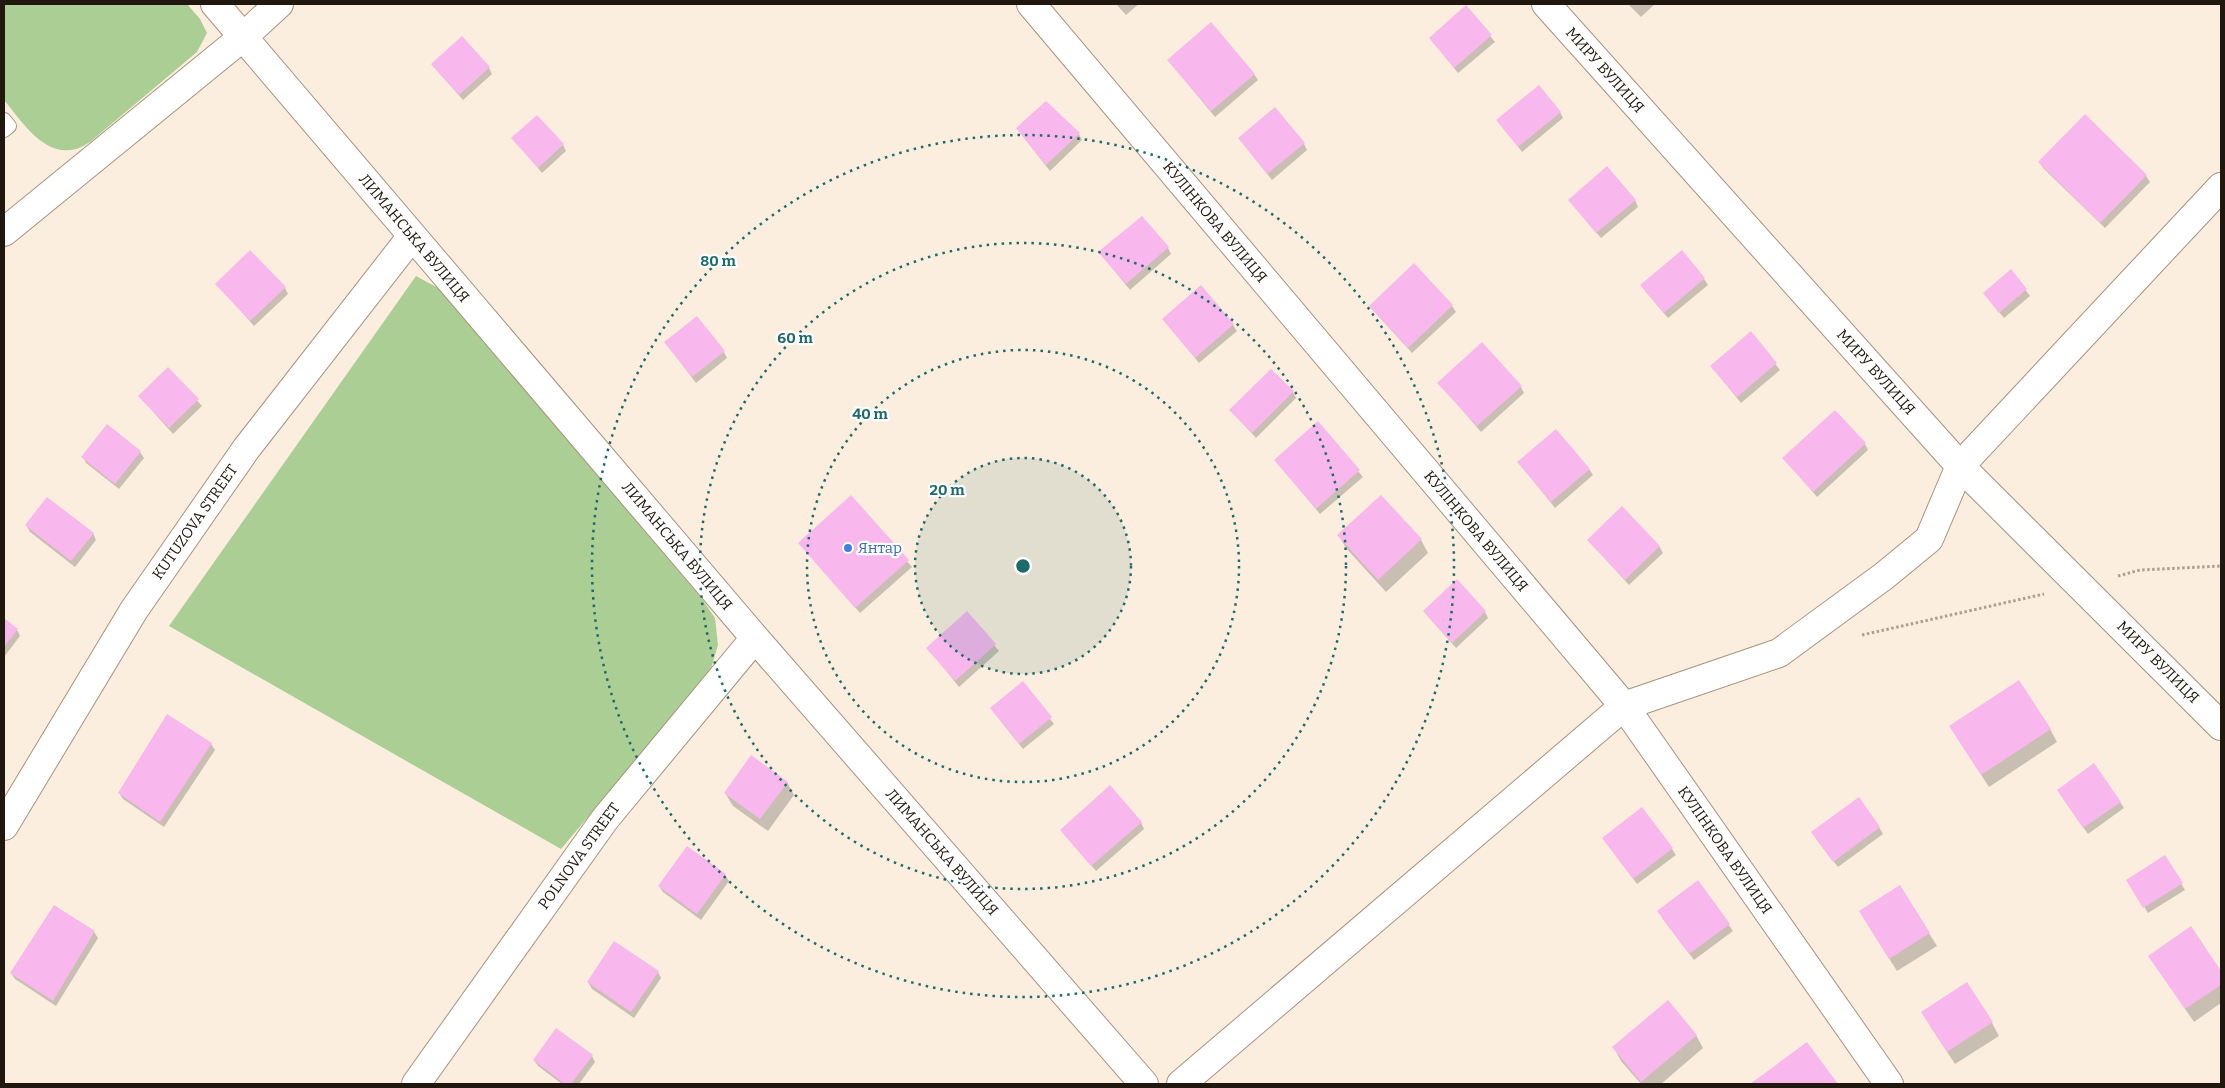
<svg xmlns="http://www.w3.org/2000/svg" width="2225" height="1088" font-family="Bitter,serif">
  <rect width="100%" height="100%" fill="#fceedf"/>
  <!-- green -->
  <path fill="#aace93" d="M4,4h183l13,15 7,14 -10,19 -107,90c-4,2 -9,6 -14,7 -32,9 -55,-29 -72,-49z
    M416,276l24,13 262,310 13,19 3,27 -8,27 -149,177 -392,-223z"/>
  <!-- shadow -->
  <path fill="#0003" d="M1116,4h23l-13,11z
    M1628,4h27l-14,13z
    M1466,7l29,35 -37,31 -28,-35z
    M1168,60l86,14 4,6 -43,37z
    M432,65l57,3 3,6 -29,26z
    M1560,112l3,6 -41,34 -24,-31z
    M1017,129l62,5 3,6 -32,31z
    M513,138l50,7 3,6 -24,22z
    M1240,139l64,5 3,6 -35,30z
    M2040,162l106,14 4,6 -45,46 -62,-60z
    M1569,200h66l3,7 -37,31z
    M1168,248l3,6 -41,36 -30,-37z
    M2011,271l19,25 -26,22 -20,-25z
    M1704,279l4,6 -40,33 -23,-27z
    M217,284l68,4 3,6 -34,32z
    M1452,306l4,6 -44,41 -42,-46z
    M1164,320l69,5 4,6 -38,32z
    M1751,333l29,37 -39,33 -30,-37z
    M665,342l59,10 3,6 -31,25z
    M168,368l34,38 -29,28 -34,-38z
    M1439,383l82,4 3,6 -43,39z
    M1293,392l3,6 -40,40 -25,-27z
    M1318,423l45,54 -43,37 -45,-54z
    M1865,444l3,6 -51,47 -33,-39z
    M140,452l4,6 -25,31 -33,-26 -3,-6z
    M1519,463l70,6 4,6 -38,33z
    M851,497l61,70 -52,46 -61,-70z
    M1381,497l40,43 7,13 -42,39 -40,-44 -7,-12z
    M26,525l67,8 3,7 -21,27 -45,-35z
    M1588,540l71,6 4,7 -34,32z
    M1424,612h61l3,6 -32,30z
    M967,613l32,38 -40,36 -31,-39z
    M4,620l13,10 3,6 -16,21z
    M1022,683l32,41 -31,25 -28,-35z
    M2050,729l7,13 -68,45 -31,-48z
    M211,744l4,6 -51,77 -41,-28 -4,-6z
    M787,782l7,13 -26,36 -35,-25 -8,-13z
    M2062,797l58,5 4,6 -36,26z
    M1141,822l3,7 -48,42 -35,-41z
    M1879,827l4,7 -45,33 -22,-28z
    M1603,838l69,11 4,6 -39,29z
    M2165,857l20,33 -37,23 -20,-33z
    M725,875l4,6 -28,39 -38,-28 -4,-6z
    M1698,882l35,49 -39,29 -32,-42z
    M1900,887l37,59 -40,25 -29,-46z
    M2190,928l31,46v29l-27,19 -36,-53z
    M94,932l4,6 -42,68 -41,-27 -4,-6z
    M658,972l3,6 -27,40 -42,-29 -4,-7z
    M1992,1023l7,13 -44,28 -25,-38z
    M1696,1035l7,13 -42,36h-20l-20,-23 -7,-13z
    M1806,1043l31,41h-85z
    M592,1056l3,6 -16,22h-17l-24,-18 -4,-6z"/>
  <!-- building -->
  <path fill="#f8b7ed" d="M1466,5l26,30 -38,33 -25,-30z
    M1211,22l44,52 -44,37 -44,-51z
    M462,36l28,31 -31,28 -28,-31z
    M1539,85l22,27 -43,35 -22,-27z
    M1046,101l34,32 -34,32 -30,-37z
    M1275,107l30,36 -38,31 -29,-36z
    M2085,114l62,61 -47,48 -62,-61z
    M537,115l27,29 -26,24 -27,-30z
    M1607,166l29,34 -40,33 -28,-33z
    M1142,216l27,31 -43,37 -28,-32z
    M250,250l36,37 -36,34 -35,-37z
    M1682,250l23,28 -41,35 -24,-28z
    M1414,263l39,42 -45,43 -39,-42z
    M2011,269l16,20 -28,24 -16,-20z
    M1201,285l33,39 -39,34 -33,-39z
    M697,316l28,35 -33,26 -28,-35z
    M1751,331l26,32 -40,34 -27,-31z
    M1482,342l40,44 -45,40 -40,-43z
    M168,367l31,32 -30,29 -31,-32z
    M1271,369l23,22 -42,42 -23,-23z
    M1835,410l31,33 -53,49 -31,-34z
    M1318,421l42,49 -44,39 -42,-49z
    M107,424l34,27 -26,33 -34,-27z
    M1556,429l34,40 -39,33 -34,-40z
    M851,495l58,65 -54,48 -57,-65z
    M1381,495l41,44 -44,41 -41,-45z
    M47,497l47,36 -23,28 -46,-36z
    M1622,506l38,40 -35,34 -38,-40z
    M1457,579l29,32 -34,32 -29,-32z
    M967,611l29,33 -41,37 -29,-33z
    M4,618l14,11 -14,18z
    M2019,680l32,49 -70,46 -32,-49z
    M1023,681l29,36 -33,27 -29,-36z
    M167,714l45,29 -52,79 -42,-29z
    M751,755l37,27 -28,37 -36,-26z
    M2094,763l27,39 -38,26 -26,-38z
    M1110,785l32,37 -51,44 -31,-36z
    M1859,797l21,30 -47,35 -22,-30z
    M1642,807l31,41 -40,31 -31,-41z
    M687,846l39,28 -29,40 -39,-28z
    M2165,855l18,28 -40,25 -17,-28z
    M1698,880l32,44 -41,30 -32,-43z
    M1900,885l30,48 -41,26 -30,-48z
    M54,905l41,26 -42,70 -43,-28z
    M2191,926l30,45v14l-36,24 -37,-53z
    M614,941l45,30 -28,41 -44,-30z
    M1967,982l26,40 -46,30 -26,-40z
    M1668,1000l29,35 -56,47 -29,-35z
    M556,1028l37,27 -22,29h-6l-32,-24z
    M1807,1042l31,42h-88z"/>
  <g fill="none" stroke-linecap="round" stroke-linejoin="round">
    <defs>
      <path id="service" d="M4,120l5,6 -5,4"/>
      <path id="minor" d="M1031,4l593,702 265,378
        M1546,4l414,462 261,260
        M4,232l239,-195 36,-33
        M4,826l130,-216 112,-161 166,-213
        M1181,1084l443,-378 155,-53 105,-77 45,-37 31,-73 261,-279"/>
      <path id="tertiary" d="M215,4l540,634 389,446
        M416,1084l189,-265 150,-181"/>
    </defs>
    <!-- service casing -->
    <use href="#service" stroke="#a8937c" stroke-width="16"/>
    <!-- minor casing -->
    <use href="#minor" stroke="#a8937c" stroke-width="30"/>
    <!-- tertiary casing -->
    <use href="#tertiary" stroke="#a8937c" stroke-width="30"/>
    <!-- path -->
    <path stroke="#ab9f92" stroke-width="3" stroke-dasharray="2.5 2.5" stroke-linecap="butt" d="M2118,576l22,-6 81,-4
      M1862,635l182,-41"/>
    <!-- service -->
    <use href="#service" stroke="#fff" stroke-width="14"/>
    <!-- minor -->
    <use href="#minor" stroke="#fff" stroke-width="28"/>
    <!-- tertiary -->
    <use href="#tertiary" stroke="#fff" stroke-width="28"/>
  </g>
  <!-- distance rings -->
  <circle cx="1023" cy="566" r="108" fill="#1d6a6d" fill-opacity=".12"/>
  <g fill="none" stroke="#1d6a6d" stroke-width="2.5" stroke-dasharray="2.5 5">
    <circle cx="1023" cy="566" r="108"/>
    <circle cx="1023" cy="566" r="216"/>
    <circle cx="1023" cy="566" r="323"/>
    <circle cx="1023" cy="566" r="431"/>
  </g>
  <!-- markers -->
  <circle fill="#3f7fe0" stroke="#fff" stroke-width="2" cx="848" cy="548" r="5"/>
  <g text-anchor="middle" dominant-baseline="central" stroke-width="4.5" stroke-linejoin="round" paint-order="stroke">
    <!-- street labels -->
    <g font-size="15" fill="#20180f" stroke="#fff">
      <text transform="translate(1605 70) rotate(48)">МИРУ ВУЛИЦЯ</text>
      <text transform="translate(1215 222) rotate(50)">КУЛІНКОВА ВУЛИЦЯ</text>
      <text transform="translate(414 238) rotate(50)">ЛИМАНСЬКА ВУЛИЦЯ</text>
      <text transform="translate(1876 372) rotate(48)">МИРУ ВУЛИЦЯ</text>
      <text transform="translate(195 522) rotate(-55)">KUTUZOVA STREET</text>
      <text transform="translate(1476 531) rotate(50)">КУЛІНКОВА ВУЛИЦЯ</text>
      <text transform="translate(677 546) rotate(50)">ЛИМАНСЬКА ВУЛИЦЯ</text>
      <text transform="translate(2158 662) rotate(45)">МИРУ ВУЛИЦЯ</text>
      <text transform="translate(1725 850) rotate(55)">КУЛІНКОВА ВУЛИЦЯ</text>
      <text transform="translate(942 852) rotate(49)">ЛИМАНСЬКА ВУЛИЦЯ</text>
      <text transform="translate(579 856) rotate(-54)">POLNOVA STREET</text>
    </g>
    <!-- shop labels -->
    <g font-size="15" fill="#366cbe" stroke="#fff" text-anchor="start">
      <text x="858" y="548">Янтар</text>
    </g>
  </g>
  <circle cx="1023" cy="566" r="8" fill="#1d6a6d" stroke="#fff" stroke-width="2.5"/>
  <g font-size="15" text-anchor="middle" font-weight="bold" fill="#1d6a6d" stroke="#fff" stroke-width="4.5" stroke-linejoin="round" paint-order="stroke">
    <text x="718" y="266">80 m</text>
    <text x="795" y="343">60 m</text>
    <text x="870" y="419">40 m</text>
    <text x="947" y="495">20 m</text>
  </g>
  <!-- border -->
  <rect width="2225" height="1088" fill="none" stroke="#20180f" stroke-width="10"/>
</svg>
